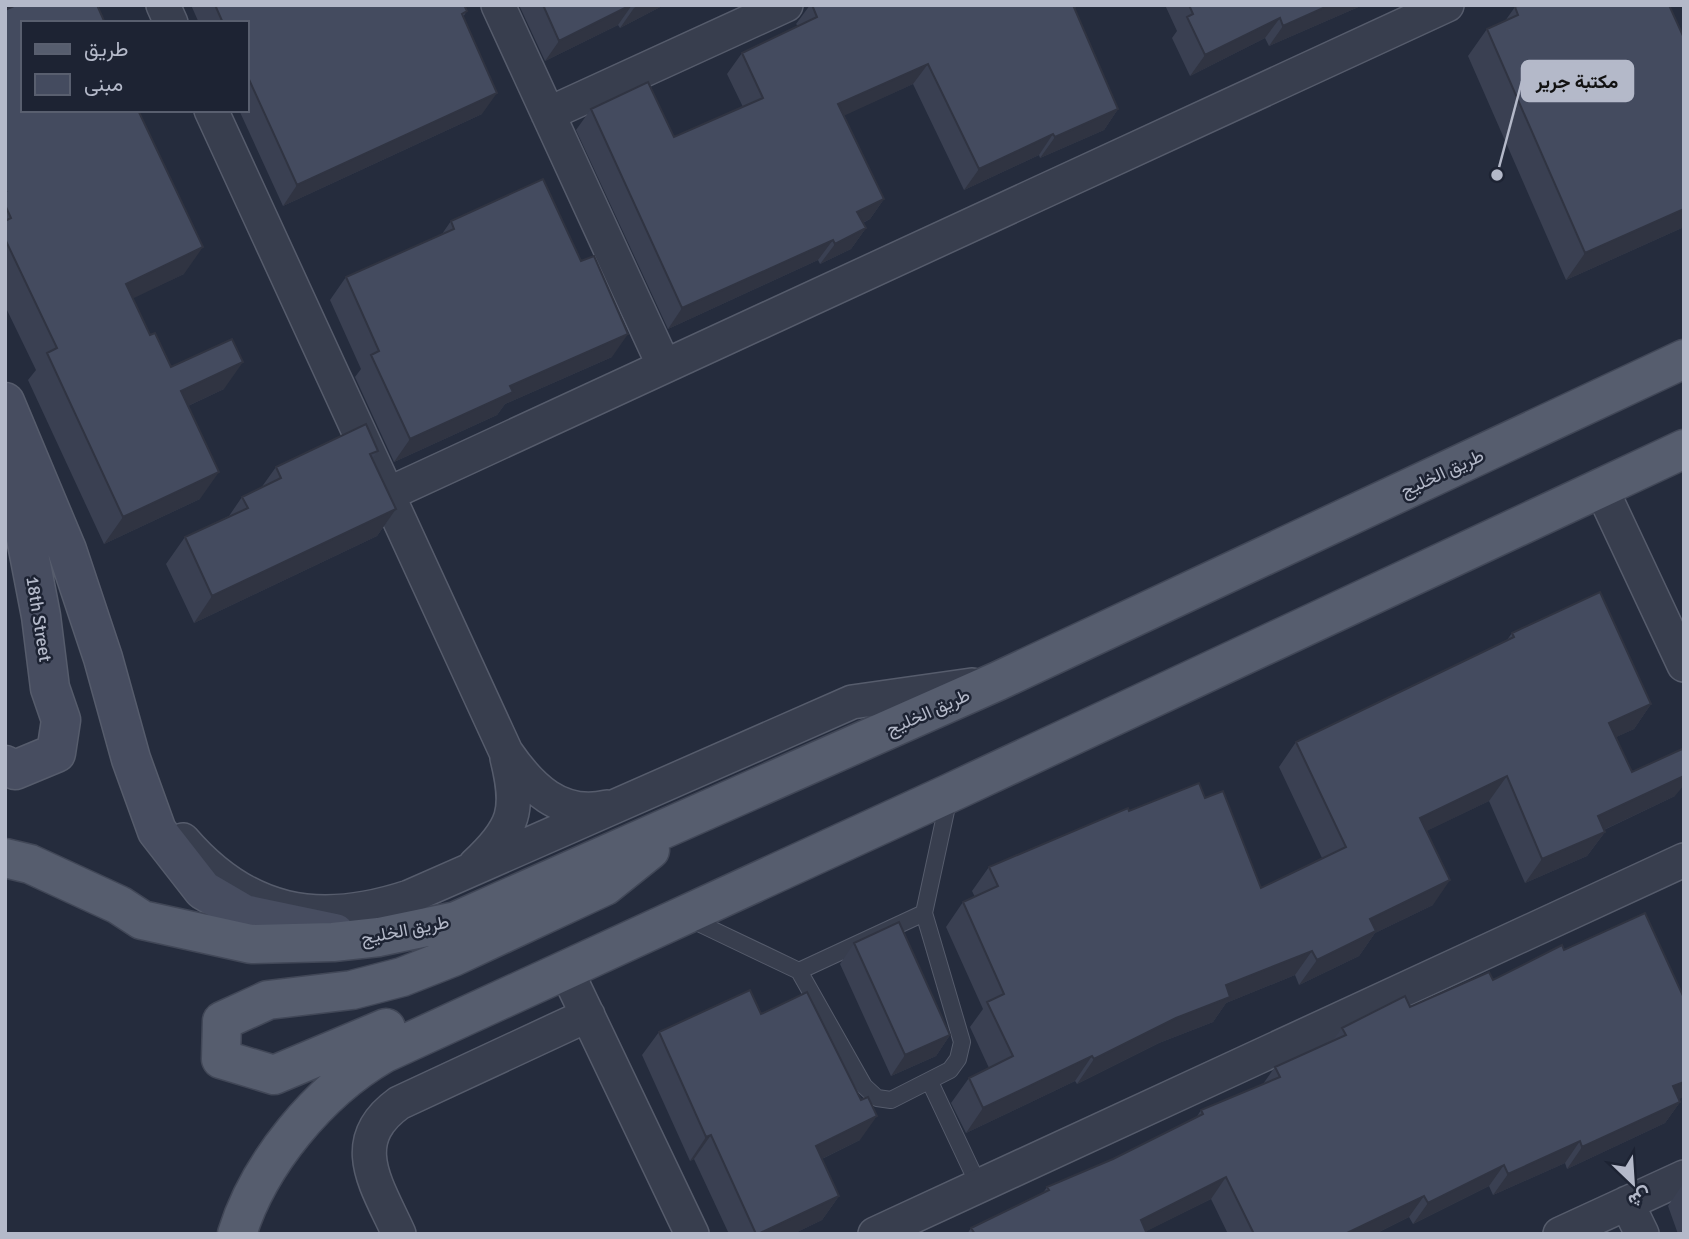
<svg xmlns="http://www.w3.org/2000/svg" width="1689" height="1239" font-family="Signika,Vazirmatn,sans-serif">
  <rect width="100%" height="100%" fill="#252c3d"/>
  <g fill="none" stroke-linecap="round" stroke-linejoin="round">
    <defs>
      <path id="lane" d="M688,918l111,53 125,-58 25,-116
        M799,971l65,115 13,12 14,2 59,-30 8,-11 4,-17 -38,-129
        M930,1082l49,104"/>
      <path id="street" d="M163,5l8,18
        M498,5l166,361
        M211,110l295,642c24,35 54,66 101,55
        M548,114l238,-109
        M1600,486l84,179
        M386,495l1061,-490
        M183,840c64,74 135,87 226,57l443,-195 120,-17
        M475,865c40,-37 45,-55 32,-107
        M566,970l126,264
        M1627,1203l15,31
        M399,1234c-22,-49 -54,-92 0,-131l189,-88
        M875,1234l809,-374
        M1560,1234l124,-57"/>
      <path id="secondary" d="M5,402l62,148 36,108 28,101 26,72 46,59 41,24 91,19
        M5,765l10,5 41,-17 5,-33 -11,-32 -9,-72 -33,-171"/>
      <path id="primary" d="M5,858l25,6 89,41 23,15 109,24 82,-2 46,-5 77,-16 542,-240 686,-322
        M386,1028l-112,47 -53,-16 1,-38 46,-21 84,-10 50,-13 51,-20 152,-71 45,-36
        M237,1234c22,-71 82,-143 146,-180l567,-261 734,-344"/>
    </defs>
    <!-- lane casing -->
    <use href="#lane" stroke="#565c6c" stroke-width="18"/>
    <!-- street casing -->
    <use href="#street" stroke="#565c6c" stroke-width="36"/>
    <!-- secondary casing -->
    <use href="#secondary" stroke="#565c6c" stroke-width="41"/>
    <!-- primary casing -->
    <use href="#primary" stroke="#414757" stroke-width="41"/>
    <!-- lane -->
    <use href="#lane" stroke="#383e4e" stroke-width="16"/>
    <!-- street -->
    <use href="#street" stroke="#383e4e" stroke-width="33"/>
    <!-- secondary -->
    <use href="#secondary" stroke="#474d60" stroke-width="38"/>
    <!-- primary -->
    <use href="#primary" stroke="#565d6e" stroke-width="38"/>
  </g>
  <!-- wall -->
  <path fill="#3a4052" d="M191,5h273l3,6 -4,6 19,97 -199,92 -44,-96h8v-87h-48z
    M519,5h145l-44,23 -2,-3 -73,36z
    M810,5h271l-7,3 44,101 -14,21 -64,28 -1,-3 -75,35 -51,-106 -69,31 40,84 -14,20 -7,4 3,5 -15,21 -31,15 -2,-4 -150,69 -92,-199 15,-21 83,28 69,-30 -16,-33 15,-21 56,-27 -2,-2z
    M1165,5h198l-94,41 -4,-8 -75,38 -18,-38 5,-7z
    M1515,7l169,220 -118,53 -98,-224 19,-27 18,-8z
    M5,10l179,264 -52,24 18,37 21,32 53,22 -36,17 12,93 -96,45 -76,-164 8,-10 -31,-64z
    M451,221l161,136 -107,47 -8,11 -103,47 -39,-85 6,-8 -31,-69 16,-23 96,-43z
    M378,451l-6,8 24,50 -19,27 -183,87 -28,-59 19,-27 44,-21 13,-19 19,-9 15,-21z
    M1512,633l139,71 -17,25 -18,8 16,35 43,24 -71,34 1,2 -18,24 -62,27 -36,-82 -63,30 7,74 -58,28 -16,23 -60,29 -4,-10 -69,28 -13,19 -54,21 -82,41 -2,-3 -109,52 -15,-30 18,-25 20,-10 -19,-41 13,-18 -37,-82 17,-25 12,-5 -3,-6 17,-24 140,-56 76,-13 56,90 61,-30 -43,-91 17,-25 211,-102z
    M854,943l96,92 -14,21 -45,20 -51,-112z
    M1564,950l115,149 1,3 -15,21 -98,46 -2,-6 -72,32 -4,-9 -76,38 -4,-7 -34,17h-147l-17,-35 -65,32 1,3h-180l4,-6 72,-35 4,-6 66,-28 83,-41 5,-8 62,-26 12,-17 58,-27 9,-12 151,-48z
    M761,1014l100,86 -1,40 -38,19 17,37 -17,24 -29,14h-64l-35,-75 -4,2 -48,-106 17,-23z
    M1684,1184v50h-6l-10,-28 14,-21z"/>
  <!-- shaded-wall -->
  <path fill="#303442" d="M632,5l-14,20 -73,36 14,-20z
    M639,5h25l-44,23 14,-20z
    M1330,5h33l-94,41 14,-20z
    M1280,18l-15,20 -75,38 15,-21z
    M928,64l-15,20 -89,41 14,-21z
    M497,93l-15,21 -199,92 14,-21z
    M1118,109l-14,21 -64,28 15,-21z
    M1053,134l-14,21 -75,35 15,-21z
    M884,199l-14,20 -27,13 14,-20z
    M1684,209v18l-118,53 19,-27z
    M866,228l-15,21 -31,15 15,-20z
    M833,240l-15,20 -150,69 14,-21z
    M203,247l-19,27 -77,37 19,-27z
    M628,334l-16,23 -107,47 -8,11 -103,47 16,-23 100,-53z
    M243,362l-19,27 -62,29 19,-27z
    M219,472l-19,27 -96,45 19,-27z
    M396,509l-19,27 -183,87 18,-27z
    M1651,704l-17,25 -42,19 17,-25z
    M1507,776l-18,25 -87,42 18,-25z
    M1684,776v9l-9,11 -95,45 18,-25z
    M1605,832l-18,24 -62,27 17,-24z
    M1450,880l-17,25 -58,28 -16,23 -60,29 18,-25 53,-41z
    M1312,951l-17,24 -69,28 -13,19 -54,21 -82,41 17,-25 132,-74z
    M950,1035l-14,21 -45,20 14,-21z
    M1092,1056l-17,25 -109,52 17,-25z
    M1684,1082v15l-26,11 15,-22z
    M1680,1102l-15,21 -98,46 15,-22z
    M877,1116l-17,24 -61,30 17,-24z
    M711,1135l-17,24 -4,2 16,-24z
    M1580,1141l-15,22 -72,32 15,-21z
    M1504,1165l-15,21 -76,38 15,-21z
    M1226,1177l-15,22 -70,35v-14z
    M839,1196l-17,24 -29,14h-35z
    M1424,1196l-15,21 -34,17h-30z"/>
  <!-- building -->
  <path fill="#444b5f" stroke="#303442" stroke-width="2" d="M16,5h81l8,18h-82v87h115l65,137 -77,37 24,51 5,-2 16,34 61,-28 11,23 -62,29 38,81 -96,45 -76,-164 10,-5 -52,-109v-18l6,-3 -6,-13v-14h1l-1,-3v-178z
    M215,5h249l3,6 -5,3 35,79 -200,92 -50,-110v-52h-24z
    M543,5h88l-72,36z
    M812,5h261l45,104 -63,28 -2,-3 -74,35 -51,-105 -90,40 46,95 -27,13 9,16 -31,16 -2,-4 -151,68 -91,-199 57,-27 26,55 89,-39 -21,-45 75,-36z
    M1189,5h141l-47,21 -3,-8 -75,37 -18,-38 6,-3z
    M1519,5h150l15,33v171l-99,44 -98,-224 31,-14 -3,-8z
    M543,179l38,82 13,-5 34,78 -118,52 3,6 -103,47 -39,-84 8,-4 -33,-74 108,-48 -3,-8z
    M366,424l12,27 -8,3 26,55 -184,87 -27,-59 63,-29 -6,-11 39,-19 -5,-11z
    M1600,592l51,112 -42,19 23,49 50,-23 2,3v24l-86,40 7,16 -63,27 -35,-83 -87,42 30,62 -80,39 6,12 -59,29 -5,-9 -86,34 4,12 -54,21 -82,41 -2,-3 -109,52 -14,-30 44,-22 -26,-54 17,-8 -41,-92 35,-16 -9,-19 139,-59 1,3 70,-28 6,15 18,-7 38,97 85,-41 -50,-105 218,-105 -2,-4z
    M1645,913l39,85v84l-11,4 7,16 -98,45 -2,-6 -72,33 -4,-9 -76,38 -4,-7 -79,38h-91l-28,-57 -85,43 6,14h-172l-4,-6 78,-38 -2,-3 66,-28 90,-45 -2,-4 79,-33 -5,-10 71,-32 -4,-7 63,-32 5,11 79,-35 4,8 69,-35 2,5z
    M899,922l51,113 -45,20 -51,-112z
    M750,990l11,24 46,-22 54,108 7,-3 9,19 -61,30 23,50 -81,38h-2l-45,-99 -5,2 -47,-105z"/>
  <g text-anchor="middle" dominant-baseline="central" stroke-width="5" stroke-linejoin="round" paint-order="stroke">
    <!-- street labels -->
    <g font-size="18" fill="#b4b9c9" stroke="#1d2333">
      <text transform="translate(1442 473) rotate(-25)">طريق الخليج</text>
      <text transform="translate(39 619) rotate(81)">18th Street</text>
      <text transform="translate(928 712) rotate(-24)">طريق الخليج</text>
      <text transform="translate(405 930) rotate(-11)">طريق الخليج</text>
    </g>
  </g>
  <!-- callouts -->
  <path fill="none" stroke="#b4b9c9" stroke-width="2.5" d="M1497 175L1522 81"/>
  <circle fill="#b4b9c9" stroke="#1d2333" stroke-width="2.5" cx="1497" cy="175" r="7"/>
  <rect fill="#b4b9c9" stroke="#b4b9c9" stroke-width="2.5" x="1522" y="61" width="111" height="40" rx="7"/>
  <g font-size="19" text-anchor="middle" font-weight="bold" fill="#111">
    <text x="1577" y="88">مكتبة جرير</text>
  </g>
  <!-- border -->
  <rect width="1689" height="1239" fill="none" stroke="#b4b9c9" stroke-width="14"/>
  <!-- legend -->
  <rect x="21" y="21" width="228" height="91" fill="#1d2333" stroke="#595f6f" stroke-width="2"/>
  <rect x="35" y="44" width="35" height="10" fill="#565d6e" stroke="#595f6f" stroke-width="2"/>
  <text x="84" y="56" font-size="21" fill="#b4b9c9">طريق</text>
  <rect x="35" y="74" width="35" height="21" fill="#444b5f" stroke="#595f6f" stroke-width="2"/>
  <text x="84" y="91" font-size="21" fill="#b4b9c9">مبنى</text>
  <!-- north arrow -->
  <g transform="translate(1633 1183) rotate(155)" stroke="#1d2333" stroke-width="5" paint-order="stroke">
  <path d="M0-5L12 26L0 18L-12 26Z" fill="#b4b9c9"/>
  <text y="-10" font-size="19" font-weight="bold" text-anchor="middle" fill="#b4b9c9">ش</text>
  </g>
</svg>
